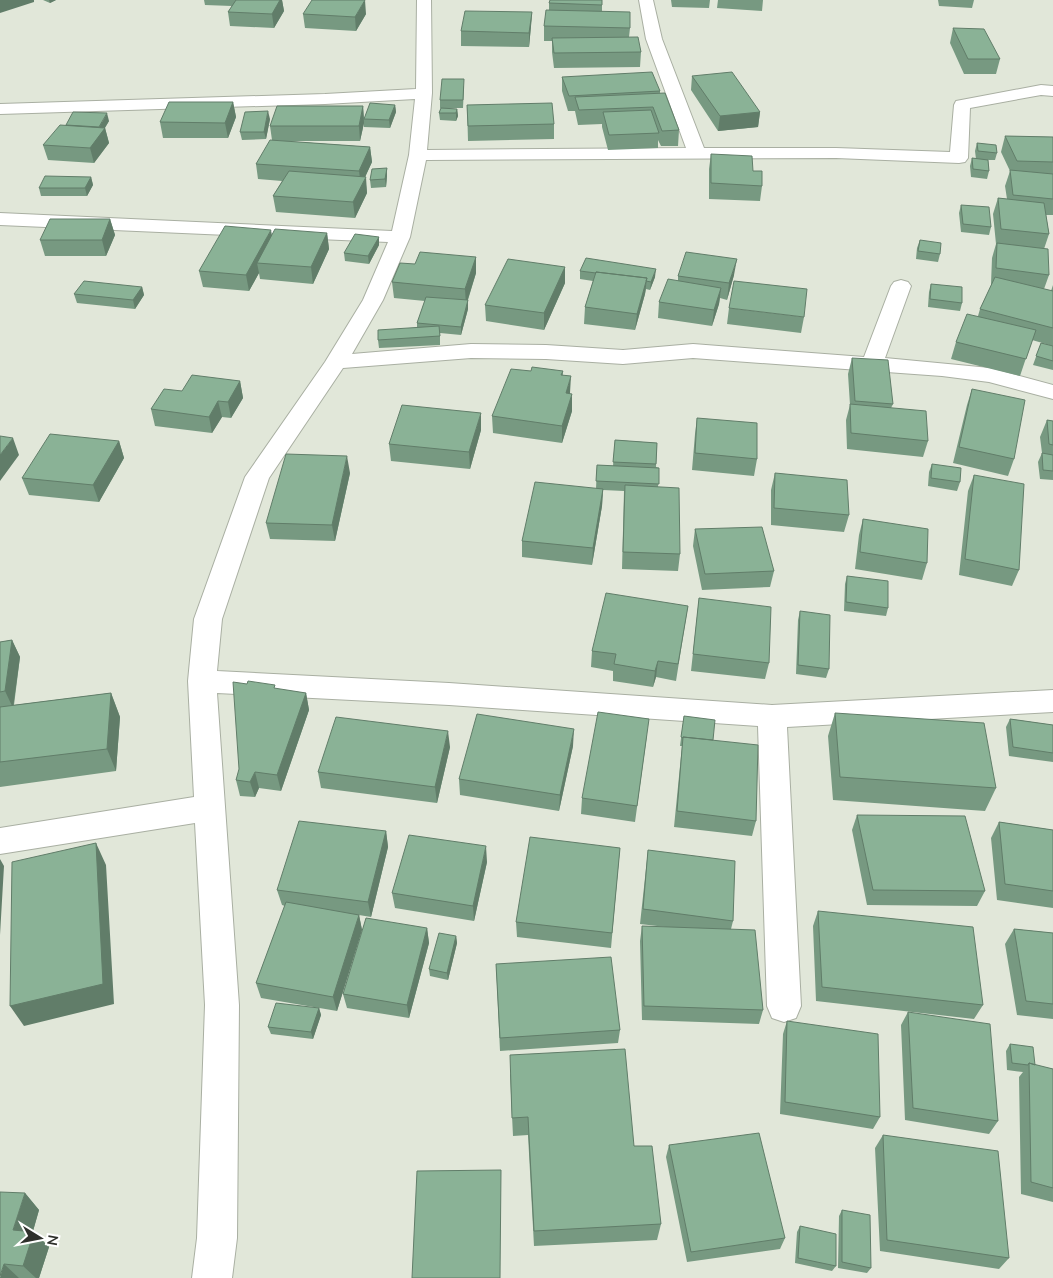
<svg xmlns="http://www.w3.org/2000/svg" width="1053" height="1278" font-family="'Nunito Sans',sans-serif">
  <rect width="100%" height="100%" fill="#e1e7d9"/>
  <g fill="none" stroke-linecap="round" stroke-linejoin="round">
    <defs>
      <path id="minor" d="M417,0h14l1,93 -5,57 259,-2 -40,-109 -7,-39h14l9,39 42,109h132l114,4 4,-47 2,-4 85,-16 12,1v10l-12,-1 -71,13 -2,50 -3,4 -6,1 -123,-5 -410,2 -16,77 -27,63 -31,54 119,-10 75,1 77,5 70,-6 171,13 27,-71 3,-4 7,-2 7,2 3,4 -26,72 105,10 63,17v14l-64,-17 -47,-6 -249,-18 -70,6 -77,-5 -75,-1 -128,10 -74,110 -47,141 -5,52 232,12 323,22 281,-15v22l-266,15 14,279 -5,12 -12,4 -12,-4 -5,-12 -9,-280 -309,-21 -232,-12 22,312 -2,233 -5,40h-40l5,-40 8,-233 -10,-182 -195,31v-26l194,-31 -6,-116 6,-62 51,-142 80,-115 38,-62 25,-58 -388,-17v-12l392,18 17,-76 6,-56 -90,5 -325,10v-10l325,-10 91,-5z"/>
    </defs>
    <!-- minor casing -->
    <use href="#minor" stroke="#a9afa2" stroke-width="2"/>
    <!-- minor -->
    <use href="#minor" fill="#fff" fill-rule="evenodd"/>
  </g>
  <!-- wall -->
  <path fill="#779981" d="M43,0h13l-6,3z
    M204,0h78l2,11 -10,17 -44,-2 -2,-14 4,-6 -27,-1z
    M602,0v11l28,17 -1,9 12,15 -1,15 -86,1 -2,-16v-11h-8v-15l5,-16v-7z
    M671,0h39l-1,8 -37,-1z
    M718,0h45l-1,11 -45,-3z
    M938,0h36l-2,8 -33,-2z
    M532,12l-1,14 -2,21 -68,-1v-15z
    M303,14h63l-10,17 -51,-3z
    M953,28l47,31 -4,15h-32l-14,-31z
    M692,76l68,36 -2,15 -40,4 -27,-41z
    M562,77l98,14v2l19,37 -1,16h-17l-3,-6v8l-50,2 -6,-23v-3l-24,1 -3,-14h-7l-6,-20z
    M464,86l-1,22h-18l12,1 1,7 -2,5 -16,-1 -1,-7 2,-5h-1v-8z
    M233,102l3,15 -8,21h-65l-3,-16z
    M395,105l1,7 -6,16 -26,-1v-4l-4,18h-74l84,6 2,15 -7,15 2,16 -12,25 -79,-6 -3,-16 9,-15 -24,-2 -2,-15 16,-24 -2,-14 93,-20 1,12z
    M467,105l87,19v15l-86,2z
    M270,119l-4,20 -24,1 -2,-8z
    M109,121l-4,7 4,15 -15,20 -46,-3 -5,-15 23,-20z
    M1005,136l48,1v78h-7l3,19 -5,15 5,26 -5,14 7,2 2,-6v61l-21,-6 -12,36 -69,-17 5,-17 22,-26 2,-7 12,-25h-1l1,-26 4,-14 -3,-30 5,-16 9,1 -2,-13 5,-15 -9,-19z
    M977,143l20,10 -2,7h-7l1,11 -2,8 -16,-2 -1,-11 2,-8 4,1 -1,-8z
    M711,154l42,17 9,15 -2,15 -51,-2v-30z
    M387,168v8l-1,11 -15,1 -1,-8z
    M91,177l2,8 -6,11h-46l-2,-8z
    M961,205l30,22 -2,8 -28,-3 -2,-19z
    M110,219l5,16 -9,21h-61l-5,-16z
    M327,233l2,16 -16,35 -53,-5 -1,-6 -10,18 -46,-4 -4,-16 73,-36z
    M379,237v8l-10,19 -24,-3 -1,-8z
    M920,240l20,14 -2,8 -22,-3 1,-11z
    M476,257v16l-8,27v9l-7,26 -21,-2v12l-61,3 -1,-8 39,-13v-4l8,-22 -31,-3 -2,-16 23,-18z
    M565,267v16l-21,47 -58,-9 -1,-16z
    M580,271l75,6 -5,13 -4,-1 -1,5 -10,36 -51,-6 1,-17 8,-26 -13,-2z
    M734,275l-7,25 -7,-2 -1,6 -7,22 -54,-8 1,-16 19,-21v-5z
    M931,284l31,19 -2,8 -32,-4 1,-15z
    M142,287l2,8 -9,14 -58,-6 -3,-9z
    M729,308l75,9 -3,16 -74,-9z
    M1041,343l12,3v24l-20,-5z
    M852,358l41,46 -2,4 37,33 -5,16 -76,-8 -1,-29 4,-15 -2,-31z
    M531,371h32v4l7,19 2,17 -10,32 -69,-10 -1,-17z
    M240,381l3,17 -12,20 -9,-1 -10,16 -57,-7 -4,-17 31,-18z
    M972,389l42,70 -6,17 -55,-13 14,-58z
    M697,418l60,41 -3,17 -62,-6 3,-36z
    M1047,420l6,1v59l-13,-1 -2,-17 4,-9 -2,-16z
    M481,430l-11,39 -79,-8 -2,-17z
    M615,440l42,3 -1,24 3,1 -1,19 22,67 -2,17 -56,-2 2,-78 -21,-1 -1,16 -10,59 -70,-8v-16l74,-52 1,-24 16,1z
    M119,441l5,17 -25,44 -70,-7 -7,-17z
    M932,464l28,18 -3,9 -29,-5 1,-14z
    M350,473l-15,68 -65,-2 -4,-16z
    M775,473l74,42 -5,17 -73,-7v-35z
    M974,475l45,95 -7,16 -53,-11 9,-84z
    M863,519l64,44 -5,17 -67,-11 4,-34z
    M695,529l79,42 -4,16 -68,3 -9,-44z
    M847,576l41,32 -2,8 -42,-5 1,-27z
    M699,598l70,65 -4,16 -74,-8z
    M688,606l-12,75 -20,-4 -3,10 -40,-6v-10l-22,-4 1,-16z
    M800,611l29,58 -3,9 -30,-4 2,-54z
    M12,640l8,17 -6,48 97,-12 9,24 -4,54 -116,16v-145z
    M276,689l30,4 3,17 -28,81 -22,-3 -4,9 -15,-1 -4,-16z
    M835,713l161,75 -11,23 -152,-11 -5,-64z
    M684,716l29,24 43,81 -4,15 -78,-9 8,-81h-2z
    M1010,719l43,6v37l-44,-6 -3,-29z
    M647,735l-12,87 -54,-8 1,-16z
    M573,746l-14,65 -99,-16 -1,-16z
    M450,747l-13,56 -116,-15 -3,-16z
    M857,815l128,76 -8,15 -110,-1 -15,-75z
    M999,822l54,8v78l-56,-8 -6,-62z
    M386,831l2,16 -17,70 -12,-2 3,15 -25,81 -76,-13 -5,-15 29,-77 -3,-1 -5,-15z
    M620,848l-9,100 -94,-11 -1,-15z
    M648,850l85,71 -2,8 32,81 -4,14 -117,-4 -2,-79 2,-15 24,1 -26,-3z
    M487,862l-13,59 -79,-13 -3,-15z
    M818,911l165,94 -9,14 -158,-18 -3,-75z
    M427,928l2,15 -20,75 -62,-10 -4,-14z
    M1014,929l39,4v86l-36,-4 -12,-71z
    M456,936l1,7 -9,37 -18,-4 -1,-7z
    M496,964l124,66 -2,13 -118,8z
    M319,1008l2,7 -8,24 -42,-5 -3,-7z
    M908,1012l90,109 -9,13 -84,-14 -4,-95z
    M787,1021l93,96 -7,12 -93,-15 3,-80z
    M1010,1044l25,21 18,4v133l-32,-8 -2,-117 4,-5 -16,-2 -1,-19z
    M510,1074l124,72 27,78 -4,16 -123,6 -6,-111 -15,1z
    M883,1135l126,123 -10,11 -119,-18 -5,-103z
    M669,1145l116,93 -5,11 -93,13 -21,-105z
    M25,1193l14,17 -6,21 16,16 -10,31h-39z
    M842,1210l29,58 -4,5 -29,-5 1,-52z
    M800,1226l36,40 -4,5 -37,-8 2,-31z"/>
  <!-- shaded-wall -->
  <path fill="#617d69" d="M0,0h34v2l-34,11z
    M49,0h7l-6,3z
    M280,0h2l2,11 -10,17 -2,-14z
    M365,0l1,14 -10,17 -1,-14z
    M532,12l-1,14 -2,21v-14z
    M233,102l3,15 -8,21 -3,-15z
    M395,105l1,7 -6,16 -1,-8z
    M363,106l1,17 -4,18 -1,-15z
    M457,109l1,7 -2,5v-8z
    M268,111l2,8 -4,20 -2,-7z
    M760,112l-2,15 -40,4 2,-15z
    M107,113l2,8 -5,8 1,-1 4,15 -15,20 -4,-15 8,-18z
    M370,147l2,15 -11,24 -2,-15z
    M387,168v8l-1,11 -1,-8z
    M91,177l2,8 -6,11 -2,-8z
    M366,177l1,16 -12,25 -2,-16z
    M110,219l5,16 -9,21 -4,-16z
    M271,230l3,16 -17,17 2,10 -10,18 -3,-16z
    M327,233l2,16 -16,35 -2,-17z
    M379,237v8l-10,19 -1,-8z
    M476,257v16l-10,32 -1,-16z
    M737,259l-3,16 -7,25 2,-17z
    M565,267v16l-21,47v-17z
    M656,269l-1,8 -5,13 1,-8z
    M647,278l-2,16 -10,36 2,-16z
    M142,287l2,8 -9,14 -2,-9z
    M721,288l-2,16 -7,22 2,-16z
    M468,300v9l-7,26v-8z
    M571,376l-1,17 -5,17 1,-17z
    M240,381l3,17 -12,20 -3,-16z
    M572,394v17l-10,32v-17z
    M218,401l4,16 -10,16 -3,-16z
    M481,413v17l-11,39 -1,-17z
    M13,438l6,17 -19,26v-26z
    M119,441l5,17 -25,44 -6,-17z
    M347,456l3,17 -15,68 -3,-16z
    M603,489l-1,17 -10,59 1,-17z
    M12,640l8,17 -7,51 -8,-17z
    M658,661l-2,16 -3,10 2,-16z
    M111,693l9,24 -4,54 -9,-22z
    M306,693l3,17 -28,81 -4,-16z
    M574,729l-1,17 -14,65 1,-16z
    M448,731l2,16 -13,56 -2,-16z
    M255,772l4,16 -4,9 -5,-15z
    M386,831l2,16 -17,70 -3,-15z
    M96,843l10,22 8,139 -90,22 -14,-20z
    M486,846l1,16 -13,59 -1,-15z
    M0,859l4,7 -4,69z
    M359,915l3,15 -25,81 -4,-14z
    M427,928l2,15 -20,75 -2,-13z
    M456,936l1,7 -9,37 -1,-7z
    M319,1008l2,7 -8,24 -2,-7z
    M25,1193l14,17 -10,35 -16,-15z
    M34,1232l15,15 -10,31h-3l-13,-12z
    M4,1264l15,14h-19z"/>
  <!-- building -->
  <path fill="#8ab296" stroke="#617d69" d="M236,0h44l-8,14 -44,-2z
    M312,0h53l-10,17 -52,-3z
    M550,0h52v5l-53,-2z
    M546,10l84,2v16l-86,-2z
    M465,11l67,1 -3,21 -68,-2z
    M953,28l31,1 16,30h-32z
    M638,37l3,15 -87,1 -2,-15z
    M652,72l8,19 -91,5 -7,-19z
    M732,72l28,40 -40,4 -28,-40z
    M442,79h22l-1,21h-23z
    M665,93l14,37 -17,1 -9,-24 -74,3 -4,-13z
    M169,102h64l-8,21 -65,-1z
    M370,103l25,2 -6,15 -25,-1z
    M552,103l2,21 -86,2 -1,-21z
    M277,106h86l-4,20h-89z
    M441,108l16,1 -1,4h-17z
    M651,110l8,23 -50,2 -6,-23z
    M268,111l-4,21h-24l5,-20z
    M73,112l34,1 -8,14 -33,-2z
    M60,125l45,3 -15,20 -47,-3z
    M1005,136l48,1v25l-36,-1z
    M270,140l100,7 -11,24 -103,-7z
    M977,143l19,2 1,8 -19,-2z
    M711,154l41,2 1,15h9v15l-51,-3z
    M972,158l16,2 1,11 -16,-2z
    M387,168l-2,11 -15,1 2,-11z
    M1010,170l43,4v25l-40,-4z
    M289,171l77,6 -13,25 -80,-6z
    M45,176l46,1 -6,11h-46z
    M998,198l46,5 5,31 -48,-5z
    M961,205l28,2 2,20 -28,-3z
    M50,219h60l-8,21h-62z
    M225,226l46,4 -25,45 -47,-4z
    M275,229l52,4 -16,34 -54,-4z
    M355,234l24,3 -11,19 -24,-3z
    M920,240l21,3 -1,11 -22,-3z
    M997,243l51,6 1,26 -53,-7z
    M420,252l56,5 -11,32 -73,-7 8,-19 15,1z
    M686,252l51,7 -8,24 -51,-7z
    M586,258l70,11 -5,13 -5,-1 1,-3 -51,-6v1l-16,-2z
    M508,259l57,8 -21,46 -59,-8z
    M596,272l51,6 -10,36 -52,-7z
    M995,277l58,14v37l-73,-19z
    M668,279l53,9 -7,22 -55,-8z
    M84,281l58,6 -9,13 -59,-6z
    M734,281l73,8 -3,28 -75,-9z
    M931,284l31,3v16l-32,-4z
    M426,297l42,3 -7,27 -44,-4z
    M967,314l69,16 -10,29 -70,-17z
    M439,326l1,10 -62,4v-10z
    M1041,343l12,3v15l-17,-5z
    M852,358l36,2 5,44 -38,-3z
    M532,367l31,4 -2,4 10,1 -5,17 6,1 -10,32 -70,-10 19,-47 20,2z
    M192,375l48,6 -12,21 -10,-1 -9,16 -58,-8 13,-20 18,2z
    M972,389l53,11 -11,59 -55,-12z
    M850,404l76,7 2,30 -77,-8z
    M402,405l79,8 -12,39 -80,-8z
    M697,418l60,5v36l-62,-6z
    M1047,420l6,1v24l-4,-1z
    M50,434l69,7 -26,44 -71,-7z
    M0,436l13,2 -13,17z
    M615,440l42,3 -1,21 -43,-2z
    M1042,453l11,2v16l-10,-1z
    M286,454l61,2 -15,69 -66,-2z
    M932,464l29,4 -1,14 -29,-4z
    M597,465l62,3v16l-63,-3z
    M775,473l72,7 2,35 -75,-7z
    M974,475l50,9 -5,86 -54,-11z
    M535,482l68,7 -10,59 -71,-7z
    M625,485l54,3 1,66 -57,-2z
    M863,519l65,10 -1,34 -67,-11z
    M762,527l12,44 -69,3 -10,-45z
    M847,576l41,5v27l-42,-6z
    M606,593l82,13 -10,58 -20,-3 -3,10 -41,-7 2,-10 -24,-3z
    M699,598l72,9 -2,56 -76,-9z
    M800,611l30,4 -1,54 -31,-4z
    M12,640l-7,51 -5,1v-50z
    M248,681l27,4 -1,3 32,5 -29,82 -22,-3 -5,10 -14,-2 3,-11 -6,-87 14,2z
    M111,693l-4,56 -107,13v-55z
    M598,712l51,7 -12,87 -55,-8z
    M835,713l149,10 12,65 -156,-11z
    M477,714l97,15 -14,66 -101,-16z
    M684,716l31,4 -2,20 -30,-3v1l-2,-1z
    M336,717l112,14 -13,56 -117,-15z
    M1010,719l43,6v28l-40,-6z
    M683,737l75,8 -2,76 -79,-10z
    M857,815l108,1 20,75 -112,-1z
    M299,821l87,10 -18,71 -91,-12z
    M999,822l54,8v61l-48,-7z
    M409,835l77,11 -13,60 -81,-13z
    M530,837l90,11 -8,85 -96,-11z
    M96,843l7,141 -93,22 2,-144z
    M648,850l87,11 -2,60 -90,-12z
    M286,902l73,13 -26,82 -77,-14z
    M818,911l155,16 10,78 -161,-18z
    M366,918l61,10 -20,77 -64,-11z
    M642,926l113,4 8,80 -119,-4z
    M1014,929l39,4v71l-27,-3z
    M439,933l17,3 -9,37 -18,-4z
    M611,957l9,73 -120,8 -4,-74z
    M276,1003l43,5 -8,24 -43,-5z
    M908,1012l82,12 8,97 -85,-13z
    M787,1021l91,13 2,83 -95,-15z
    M1010,1044l23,3 2,18 -6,-2 -1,2 -16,-2z
    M625,1049l9,97h18l9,78 -127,7 -6,-114 -16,1 -2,-63z
    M1029,1063l24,6v119l-22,-6z
    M759,1133l26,105 -94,14 -22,-107z
    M883,1135l115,16 11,107 -122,-18z
    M501,1170l-1,108h-88l5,-107z
    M0,1192l25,1 -12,37 21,2 -11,34 -19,-2 -4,12z
    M842,1210l28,5 1,53 -29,-6z
    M800,1226l36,8v32l-38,-8z"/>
  <!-- north arrow -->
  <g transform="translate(40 1238) rotate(100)" stroke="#ffffff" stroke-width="4" paint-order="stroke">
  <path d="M0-4L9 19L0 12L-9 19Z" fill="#2e302b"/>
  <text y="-8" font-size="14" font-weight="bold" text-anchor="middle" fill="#2e302b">N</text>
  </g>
</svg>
